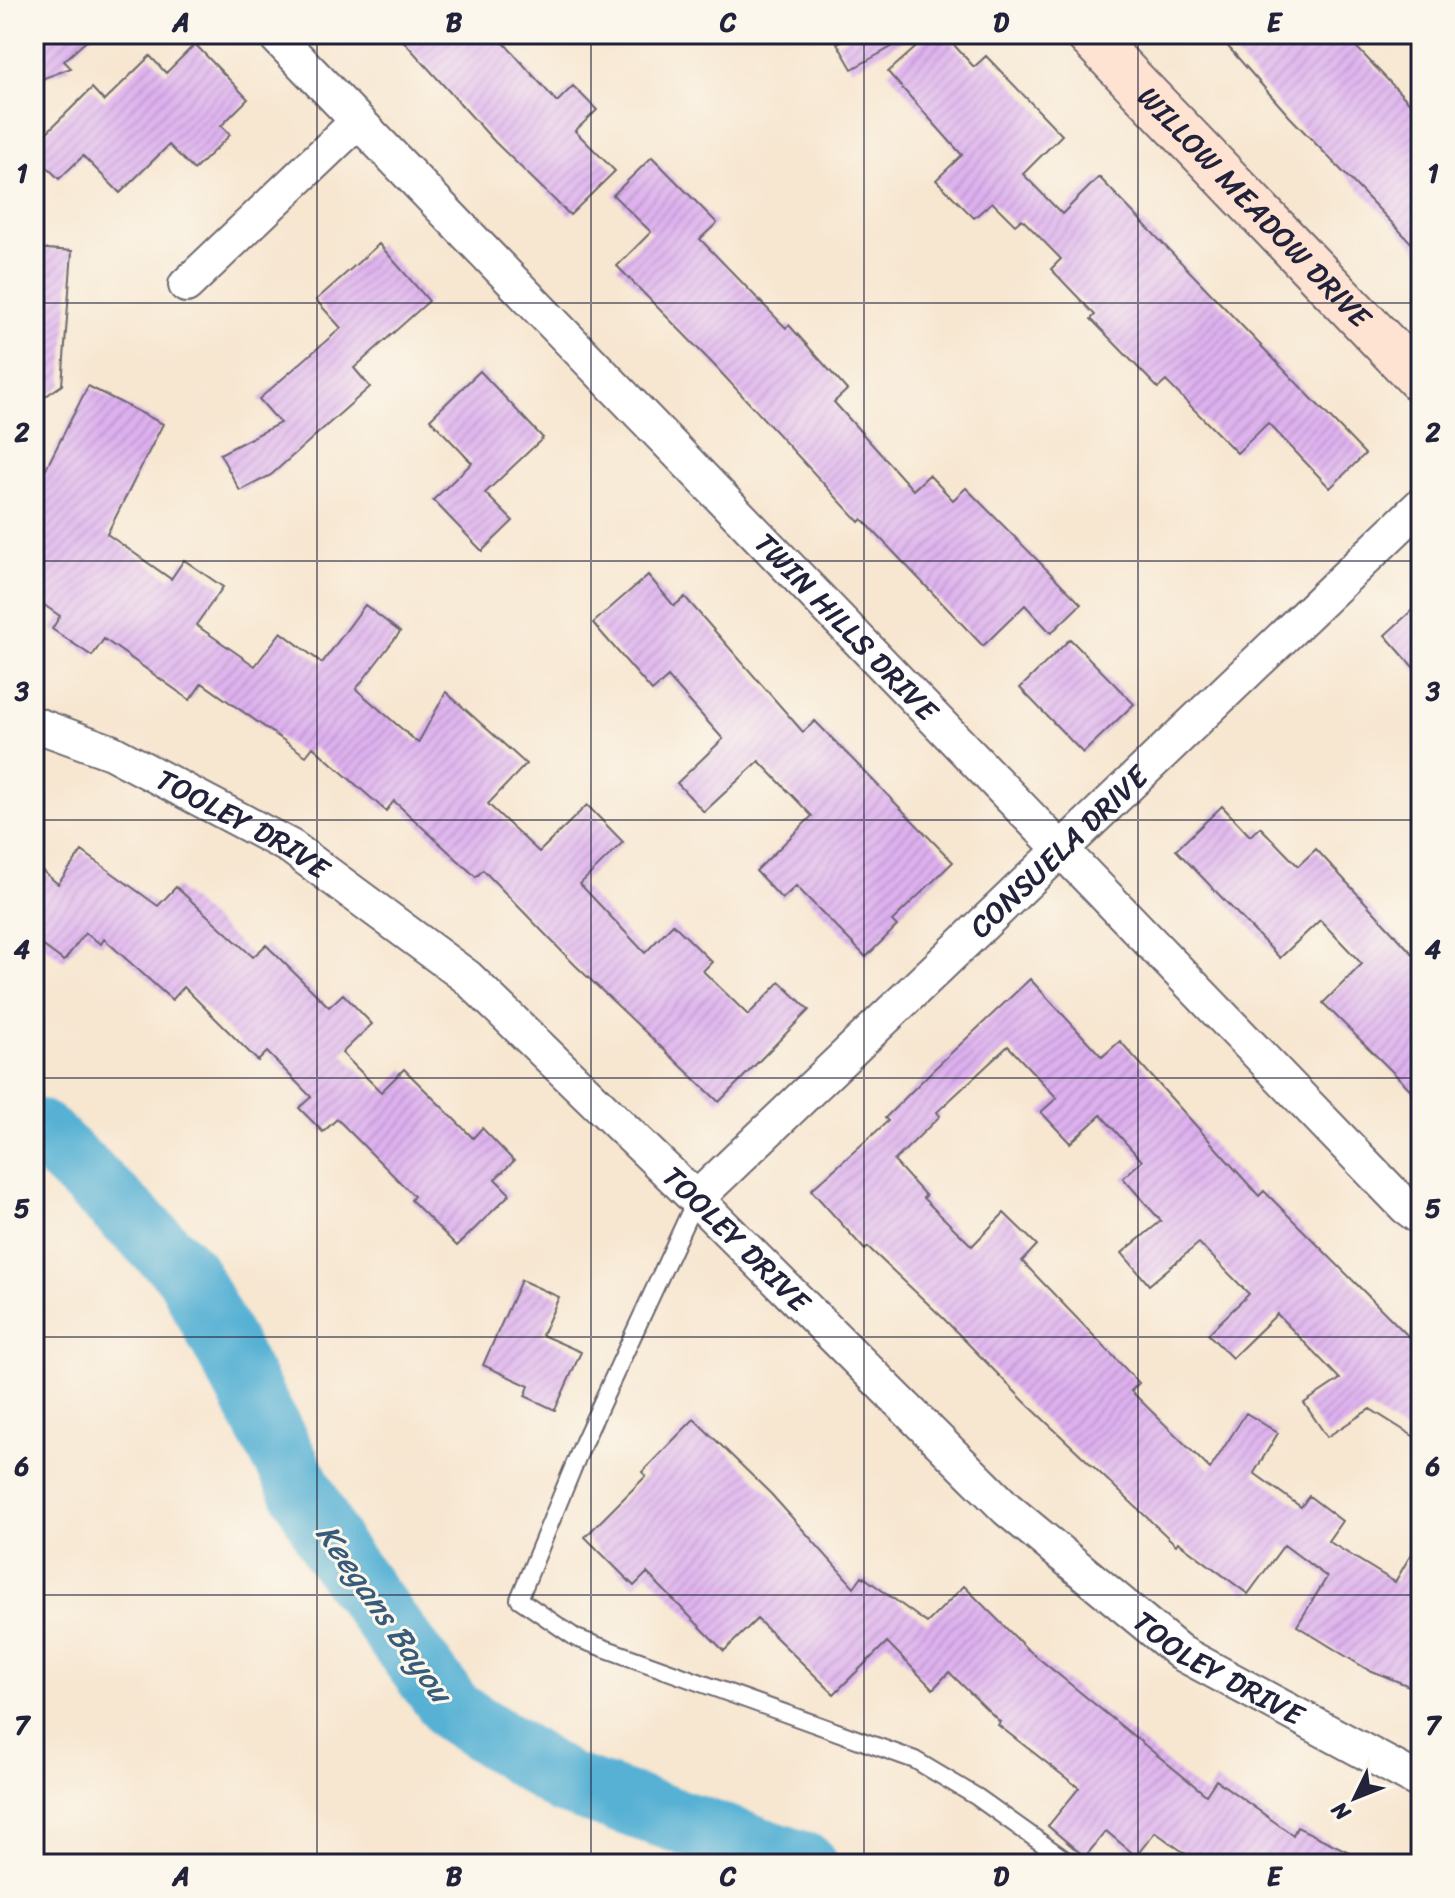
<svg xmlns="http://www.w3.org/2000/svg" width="1455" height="1898" font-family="Sriracha,sans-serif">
  <defs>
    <pattern id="building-hatch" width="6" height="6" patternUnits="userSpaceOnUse" patternTransform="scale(2)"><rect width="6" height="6" fill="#ddb0ee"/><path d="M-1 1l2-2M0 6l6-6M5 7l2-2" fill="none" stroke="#bd97cd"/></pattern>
  </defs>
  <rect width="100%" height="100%" fill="#fbf7ec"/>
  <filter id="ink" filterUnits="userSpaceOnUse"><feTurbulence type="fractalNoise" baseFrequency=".0125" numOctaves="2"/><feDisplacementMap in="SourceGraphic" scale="16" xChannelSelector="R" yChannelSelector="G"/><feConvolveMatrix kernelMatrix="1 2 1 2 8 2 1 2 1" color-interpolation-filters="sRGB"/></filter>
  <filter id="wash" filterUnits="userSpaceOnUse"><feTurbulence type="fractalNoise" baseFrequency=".006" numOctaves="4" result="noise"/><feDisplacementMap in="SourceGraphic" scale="32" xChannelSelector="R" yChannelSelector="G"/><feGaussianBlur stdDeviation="1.8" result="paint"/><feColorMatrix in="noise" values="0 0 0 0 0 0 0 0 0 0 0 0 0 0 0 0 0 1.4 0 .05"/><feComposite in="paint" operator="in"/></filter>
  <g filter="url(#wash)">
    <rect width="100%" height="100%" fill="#f7e6d0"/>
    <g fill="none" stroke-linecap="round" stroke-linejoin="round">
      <!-- river -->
      <path stroke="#57b1d4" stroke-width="64" d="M34,1130l8,3 144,139 148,279 120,161 111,71 240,81"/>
    </g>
    <g id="blocks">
      <!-- building -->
      <path fill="url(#building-hatch)" d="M34,34h60l-30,27 7,7 -27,10 -10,9z
        M397,34h99l61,68 16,-16 24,24 -22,21 40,40 -45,44 -75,-73z
        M855,34h60l-63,35 -15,-26z
        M931,34h13l30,33 12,-11 76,79 -39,39 39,40 37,-37 266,277 -35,34 -62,-65 -31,30 -71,-72 -8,7 -67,-69 4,-4 -44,-46 10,-10 -39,-40 -7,6 -23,-23 -18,16 -38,-38 26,-25 -74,-83z
        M1217,34h127l77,81v138l-132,-137z
        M195,44l53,55 -27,27 9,9 -36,35 -25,-25 -49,48 -37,-37 -24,23 -25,-25v-9l58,-57 12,13 46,-45 16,17z
        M652,157l65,66 -17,16 86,89 3,-3 58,65 -13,12 79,88 16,-15 24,25 13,-12 115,116 -30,29 -26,-28 -42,41 -121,-127 -3,3 -145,-157 -97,-99 34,-34 -38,-37z
        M379,244l50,57 -75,67 16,19 -99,88 -31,16 -20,-37 60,-31 -21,-24 82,-71 -25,-28z
        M34,248l38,3 -10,134 -28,19z
        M480,371l63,67 -58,55 28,28 -31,30 -49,-51 39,-37 -42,-44z
        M88,386l75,38 -56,110 64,45 13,-19 39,27 -27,38 59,41 26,-34 41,31 43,-58 35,27 -44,57 62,54 28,-51 80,72 -38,40 51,48 48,-47 36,37 -43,42 65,69 28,-29 39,38 -9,9 45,44 32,-33 29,28 -90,92 -144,-137 -92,-95 -7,7 -82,-76 -8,10 -73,-64 -7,9 -104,-73 -12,17 -86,-61 -12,17 -40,-27 8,-13 -26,-18v-106z
        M648,575l26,31 11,-9 118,135 12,-11 138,141 -61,59 5,5 -31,31 -70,-71 -14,13 -26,-28 56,-55 -53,-55 -55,51 -27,-29 46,-44 -55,-62 -16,14 -59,-68z
        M1421,602v74l-36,-41z
        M1070,639l64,65 -51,49 -63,-65z
        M1222,806l28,30 10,-9 38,39 18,-17 105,114v137l-98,-97 39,-39 -42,-44 -40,38 -104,-108z
        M82,851l76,55 18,-19 77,70 13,-12 63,62 14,-13 29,30 -30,29 39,39 23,-23 69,69 9,-10 32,33 -19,18 15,15 -53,52 -46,-46 3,-4 -77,-77 -14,13 -24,-24 12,-11 -44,-45 -9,9 -74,-74 -12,13 -68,-61 -3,5 -16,-11 -21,28 -30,-22v-75l24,20z
        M1030,979l72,78 18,-16 139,155 5,-5 157,158v92l-51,-32 -43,28 -23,-34 36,-24 -63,-65 -45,44 -24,-24 41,-40 -50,-51 -50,42 -27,-32 39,-32 -38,-43 19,-17 -41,-46 -31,28 -29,-31 16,-14 -49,-52 -71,66 3,4 -46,45 32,35 -3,2 49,48 32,-33 33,32 -15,16 117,122 -8,8 79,78 36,-56 32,20 -24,40 47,34 8,-11 33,25 -14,20 67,41 26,-45v154l-56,-23 -68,-42 30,-49 -43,-32 -36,49 -70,-52 -2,3 -151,-143 -82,-84 -75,-71 -3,3 -54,-60 77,-69 -3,-3 48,-48z
        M521,1280l38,17 -17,38 39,17 -26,58 -30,-14 4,-10 -46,-21z
        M694,1419l77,75 83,93 8,-11 65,47 37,-37 62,62 180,147 10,-15 77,55 4,-8 77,37h-174l-45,-32 -19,24 -30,-25 -21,26 -37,-31 31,-38 -81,-63 2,-3 -51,-50 -16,17 -46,-47 -53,52 -77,-75 -33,32 -77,-78 -13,13 -49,-49 61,-61 -4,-4z"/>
    </g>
  </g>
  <g filter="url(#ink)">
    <use href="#blocks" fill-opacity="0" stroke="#6d676f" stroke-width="2"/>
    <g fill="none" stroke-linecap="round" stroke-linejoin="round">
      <defs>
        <path id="lane" d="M696,1199l-112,242 -65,158 57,39 339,122 62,37 94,67"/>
        <g id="street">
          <path id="s1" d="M274,34l1132,1173 15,11"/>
          <path d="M186,285l172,-164"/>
          <path id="s2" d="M34,724l77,28 180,95 176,130 229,222 311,310 174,144 240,129"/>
          <path id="s3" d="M696,1199l725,-694"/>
        </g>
        <g id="secondary">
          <path id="s4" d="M1088,34l333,347"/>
        </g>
      </defs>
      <!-- lane casing -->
      <use href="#lane" stroke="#6d676f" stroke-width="20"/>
      <!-- street casing -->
      <use href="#street" stroke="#6d676f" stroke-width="38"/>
      <!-- secondary casing -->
      <use href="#secondary" stroke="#6d676f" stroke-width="48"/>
      <!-- lane -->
      <use href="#lane" stroke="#fff" stroke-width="16"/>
      <!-- street -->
      <use href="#street" stroke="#fff" stroke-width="34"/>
      <!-- secondary -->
      <use href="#secondary" stroke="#fee3d2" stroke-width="44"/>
    </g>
  </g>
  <!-- grid -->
  <path fill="none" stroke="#22223b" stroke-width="2" stroke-opacity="0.55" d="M317,34v1830M591,34v1830M864,34v1830M1138,34v1830M34,303h1387M34,561h1387M34,820h1387M34,1078h1387M34,1337h1387M34,1595h1387"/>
  <g text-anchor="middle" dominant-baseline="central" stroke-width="6" stroke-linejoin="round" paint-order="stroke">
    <!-- street labels -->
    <g font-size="30" fill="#22223b" stroke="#fbf7ec">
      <text stroke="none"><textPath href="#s4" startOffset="240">WILLOW MEADOW DRIVE</textPath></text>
      <text stroke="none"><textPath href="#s1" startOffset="824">TWIN HILLS DRIVE</textPath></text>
      <text stroke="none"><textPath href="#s2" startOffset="232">TOOLEY DRIVE</textPath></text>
      <text stroke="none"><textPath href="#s3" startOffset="502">CONSUELA DRIVE</textPath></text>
      <text stroke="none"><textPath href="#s2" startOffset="880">TOOLEY DRIVE</textPath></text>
      <text stroke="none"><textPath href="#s2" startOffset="1528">TOOLEY DRIVE</textPath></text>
    </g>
    <!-- water labels -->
    <g font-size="32" font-style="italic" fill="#375b78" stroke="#fbf7ec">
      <text transform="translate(384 1613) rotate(55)">Keegans Bayou</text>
    </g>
  </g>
  <!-- margin -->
  <rect width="1455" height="1898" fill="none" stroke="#fbf7ec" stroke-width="88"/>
  <!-- north arrow -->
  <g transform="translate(1355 1798) rotate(227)" stroke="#fbf7ec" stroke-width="6" paint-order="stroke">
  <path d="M0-6L14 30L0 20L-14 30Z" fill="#22223b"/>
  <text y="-12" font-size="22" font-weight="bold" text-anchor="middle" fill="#22223b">N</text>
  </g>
  <rect x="44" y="44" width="1367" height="1810" fill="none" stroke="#22223b" stroke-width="3"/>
  <g font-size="26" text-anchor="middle" font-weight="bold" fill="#22223b">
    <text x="181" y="31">A</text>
    <text x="454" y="31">B</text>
    <text x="728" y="31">C</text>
    <text x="1001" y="31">D</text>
    <text x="1274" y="31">E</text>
    <text x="22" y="182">1</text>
    <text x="1433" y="182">1</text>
    <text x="22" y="441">2</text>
    <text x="1433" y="441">2</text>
    <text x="22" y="700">3</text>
    <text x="1433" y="700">3</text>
    <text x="22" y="958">4</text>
    <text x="1433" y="958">4</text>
    <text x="22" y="1217">5</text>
    <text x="1433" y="1217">5</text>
    <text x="22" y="1475">6</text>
    <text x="1433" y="1475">6</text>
    <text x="22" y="1734">7</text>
    <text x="1433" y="1734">7</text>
    <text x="181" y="1885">A</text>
    <text x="454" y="1885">B</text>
    <text x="728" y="1885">C</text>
    <text x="1001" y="1885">D</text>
    <text x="1274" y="1885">E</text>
  </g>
</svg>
